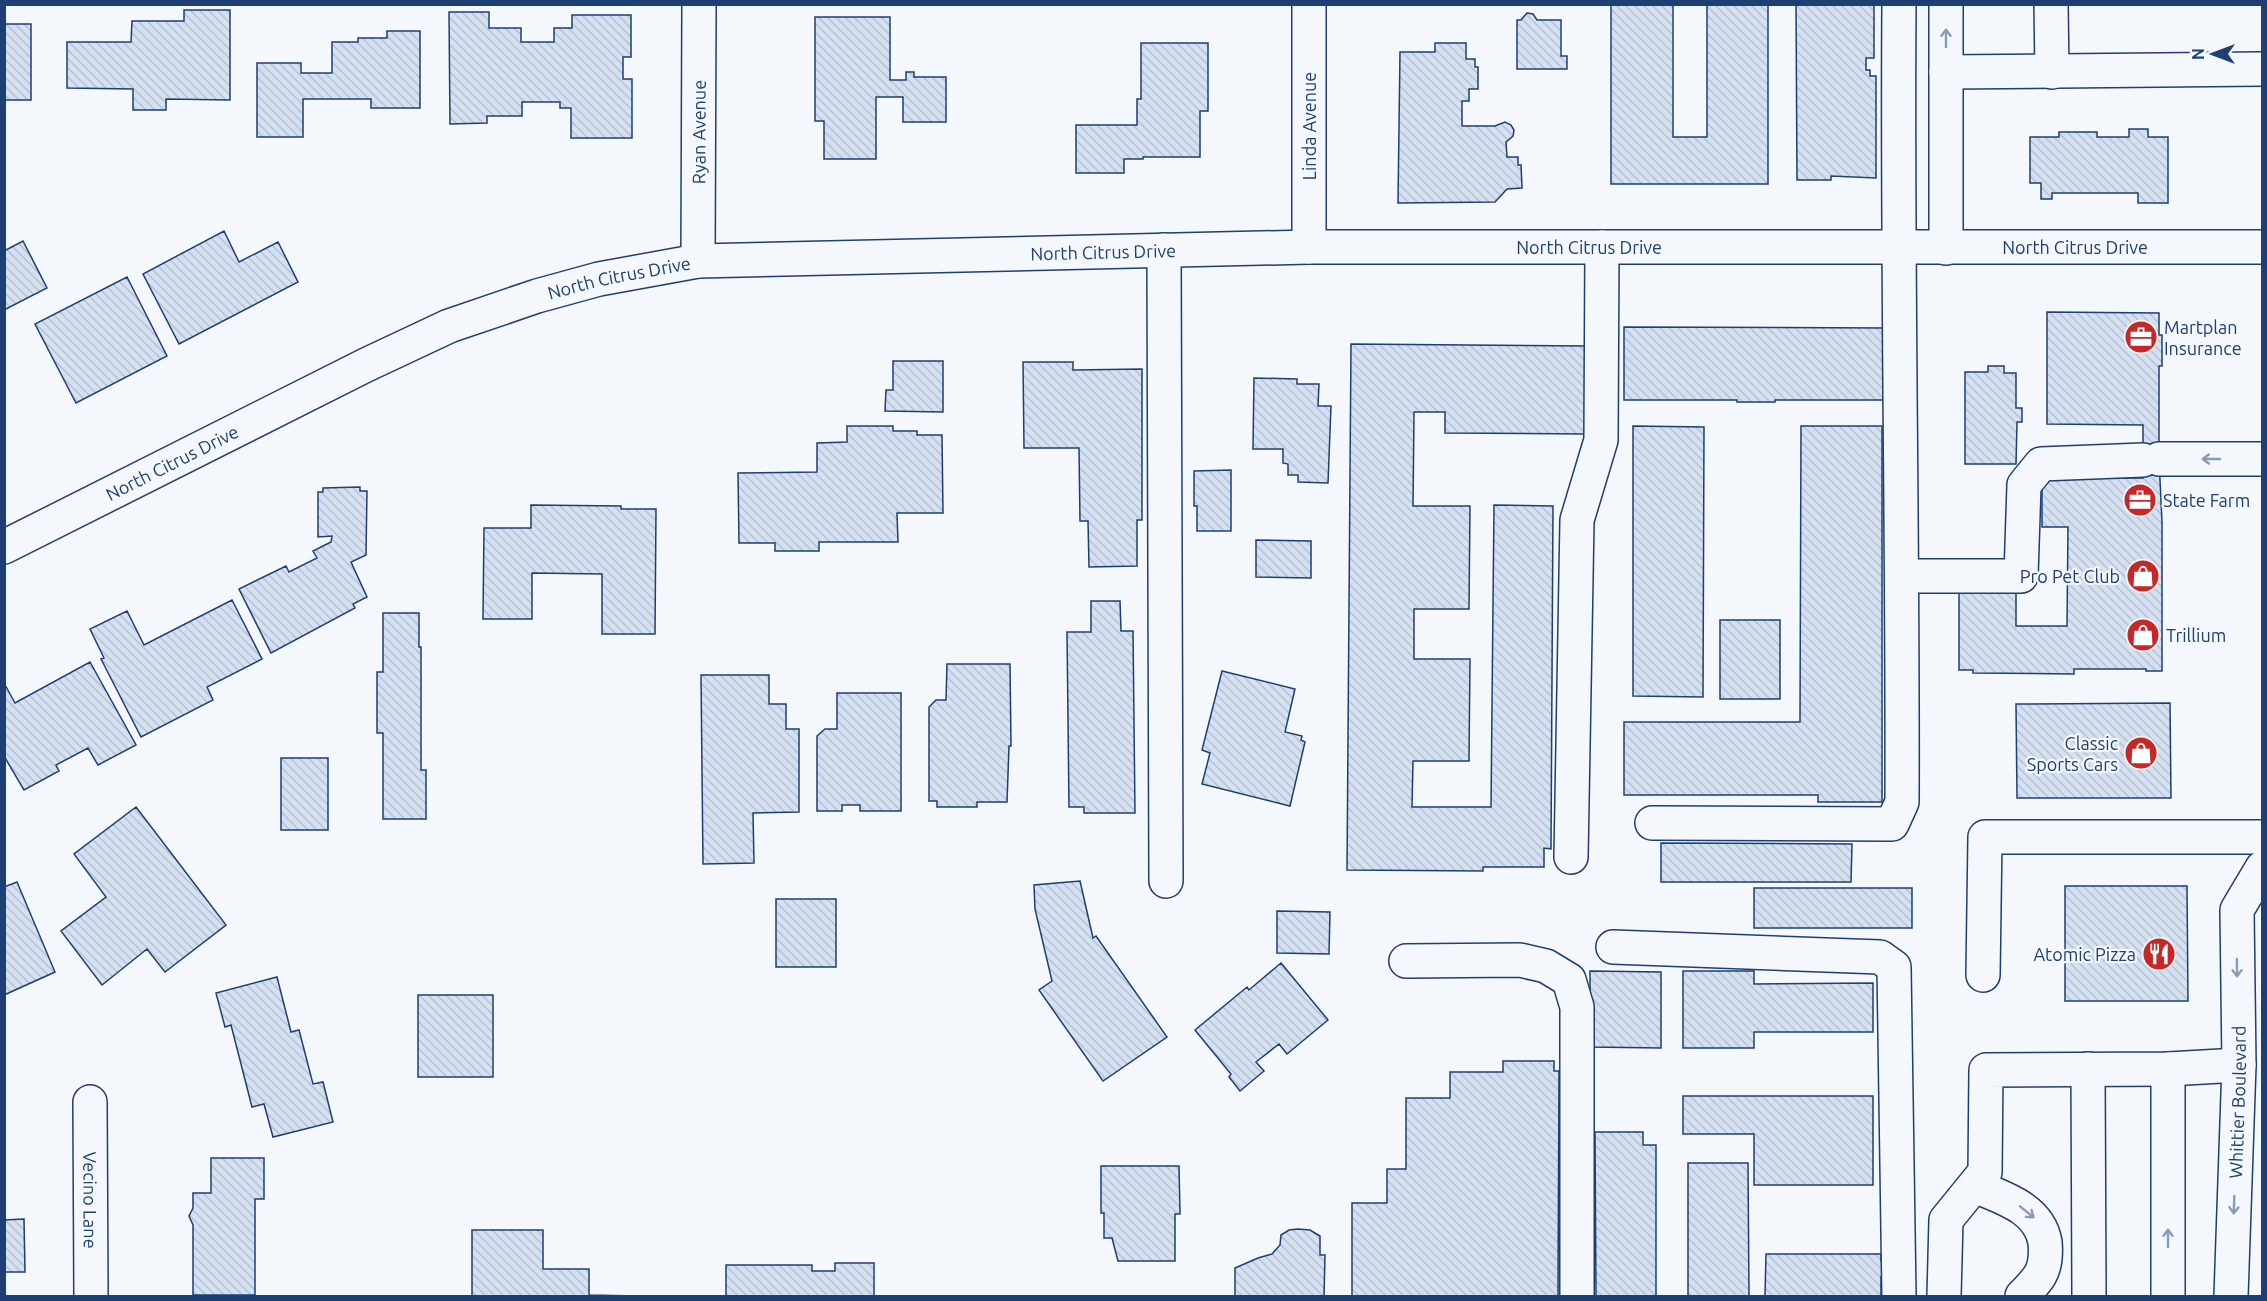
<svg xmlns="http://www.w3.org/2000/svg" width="2267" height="1301" font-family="Ubuntu,sans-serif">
  <defs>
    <pattern id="building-back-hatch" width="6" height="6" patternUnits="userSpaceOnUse" patternTransform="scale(1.5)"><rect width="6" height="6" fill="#d5e0f0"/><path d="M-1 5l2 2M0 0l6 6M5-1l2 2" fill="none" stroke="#b6c1d1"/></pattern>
  </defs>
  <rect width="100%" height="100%" fill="#f4f7fb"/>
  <!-- building -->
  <path fill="url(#building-back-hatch)" stroke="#1d3f73" stroke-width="1.5" d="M1611,4h62v133h34v-133h61v180h-157z
    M1796,4h78v54h-8v12h4v6h6v102l-45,-2v4h-34z
    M184,10h46v90l-64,-1v11h-33v-21l-66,-1v-46h64l1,-21h52z
    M449,12h40v16h32v14h33v-14h18v-13h59v42h-8v22h9v59h-61v-30h-11v-6h-38v14h-35v7l-37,1z
    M1527,13l6,1 4,6h24v36h6v13h-50v-49h4z
    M815,17h75v63h16v-8h8v5h32v45h-43v-25h-27v62h-52v-38h-9z
    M4,24h27v76h-27z
    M387,31h33v77h-49v-9h-68v38h-46v-74h44v10h31v-31h26v-4h29z
    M1141,43h67v68h-8v46h-57v2h-19v14h-48v-48h61v-26h4z
    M1435,43h31v16h9v8h3v22h-9v12h-7v25h33l10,-4 6,3 3,5 -1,6 -7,6 1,15h11v8h3l1,23 -15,1 -12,13 -97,1 2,-151h35z
    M2129,129h19v8h20v66h-30v-10h-86v6h-11v-16h-11v-46h29v-5h38v5h32z
    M224,231l15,31 39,-20 20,40 -119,62 -36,-70z
    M23,241l24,47 -43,22v-59z
    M127,277l40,79 -91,47 -41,-79z
    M2047,312l112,1v22h3v31h-3v93l3,63v149h-16v-2h-72v5l-101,-1v-3h-14v-82h57v38h51l1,-99h-26v-49h101v-53l-96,-1z
    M1624,327l262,1v72h-111v2h-38v-2h-113z
    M1351,344l236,2 -1,88 -141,-1v-21h-31l-1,94h57l-1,103h-55v50h56l-1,102h-56l-1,46h79l3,-302 59,1 -2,343 -7,-1v19h-61v4l-136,-1z
    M893,361h50v51l-58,-1 1,-21h7z
    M1023,362h50v8l69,-1v151h-5v46l-48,1 -1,-46h-8l-1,-73h-55z
    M1988,366h16v7h12v35h6v14h-5l-1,42h-51v-92h23z
    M1254,378l43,1v5h22l-1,22h13l-3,77 -30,-1v-7h-10v-11l-5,-1v-14h-30z
    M847,426h46v5h24v4h25l1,78h-46l1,29h-79v9h-44v-8h-36l-1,-70 79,-1v-29l30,-1z
    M1633,426l71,1 -1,270 -70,-1z
    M1801,426h81v376h-64v-7h-194v-73h176z
    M1231,470v61h-34v-25h-3v-35z
    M360,487v4h7l-1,64 -15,7 16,35 -14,7 2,4 -84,45 -32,-64 47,-23 3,6 28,-14 -4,-7 18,-9 1,-6 -14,1v-45h5v-4z
    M531,505l90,1v3h35l-1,125h-53v-60l-70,-1v46h-49l1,-91h47z
    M1256,540l55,1v37l-55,-1z
    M232,600l30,59 -55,28 6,13 -72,37 -40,-78 3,-1 -14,-29 37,-18 17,34z
    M1091,601h29l1,30h12l2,182h-51v-6h-15l-2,-175h24z
    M383,613h36v34h2v123h5v49h-43v-86h-6v-61h6z
    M1720,620h60v79h-60z
    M90,662l46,83 -38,20 -10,-17 -32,17 3,6 -35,19 -20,-34v-73l11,20z
    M947,664h63l1,82h-2l-2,56h-30v5h-40v-6h-8v-94l7,-7h10z
    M1222,671l73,18 -10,43 17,4 -1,4 4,2 -15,64 -88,-22 8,-31 -8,-3z
    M701,675h68v29h17v25h13v83l-46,1 1,50 -51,1z
    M837,693h64v118h-41v-6h-18v6h-25v-75l8,-7h12z
    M2170,703l1,95h-154l-1,-94z
    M281,758h47v72h-47z
    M136,807l90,118 -61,47 -18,-23 -45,36 -41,-54 45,-34 -32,-43z
    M1661,843l191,1 -1,38h-190z
    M1080,881l13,57 3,-2 71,101 -64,44 -64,-91 13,-9 -17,-72 -1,-24z
    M17,882l38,90 -51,23v-108z
    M2065,886h122l1,115h-123z
    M1754,888h158v40h-158z
    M776,899h60v68h-60z
    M1277,911l53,1 -1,42 -52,-1z
    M1281,963l47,57 -41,34 -8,-10 -23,18 8,9 -24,20 -11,-14 2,-3 -36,-44 52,-43 2,3z
    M1590,971l71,1v76l-71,-1z
    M1683,971h71v13l119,-1v49h-119v16h-71z
    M277,977l14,55 8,-2 14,54 10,-2 10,40 -60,15 -9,-33 -12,3 -21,-82 -6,2 -9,-34z
    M418,995h75v82h-75z
    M1503,1061h51v10h5l-1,225h-206v-93h35v-34h19v-71h44v-26h53z
    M1683,1096h190v89h-119v-51h-71z
    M1595,1132h48v13h13v151h-60z
    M211,1158h53v41h-9v96h-62v-70l-4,-9 4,-8v-15h18z
    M1688,1163h60l1,133h-61z
    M1101,1166h78l1,48h-5v47h-57l-6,-23h-8v-25h-3z
    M24,1219l1,53h-21v-52z
    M1298,1229l12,1 10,6v19h5l-1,41h-89v-28l23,-10 14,-4 8,-9 1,-10 8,-5z
    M472,1230h71v39h46v26l47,1h-164z
    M1766,1254h115v7h4v16h-4v19h-116z
    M835,1263h39v33h-148v-31h86v6h23z"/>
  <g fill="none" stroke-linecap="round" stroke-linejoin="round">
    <defs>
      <g id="minor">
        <path d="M1946,4v244"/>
        <path d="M2051,4l1,68"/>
        <path d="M1946,72l316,-3"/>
        <path d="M1309,247v-243"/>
        <path d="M1164,250l2,631"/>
        <path id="s1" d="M698,261l1,-257"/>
        <path d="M2159,459h103"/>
        <path id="s2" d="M4,547l362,-182 83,-39 88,-30 62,-17 99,-18 611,-14h953"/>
        <path d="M1903,576h118l3,-91 17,-21 102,-4"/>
        <path d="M1652,823l240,1 10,-22c1,-266 -5,-532 -3,-798"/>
        <path d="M1571,857l6,-337 24,-80 1,-193"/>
        <path d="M1613,947l267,10 14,10 5,329"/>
        <path d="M1406,961l114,-1 26,6 23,14 8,27v289"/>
        <path d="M1983,975l2,-138h277"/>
        <path d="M2088,1069l1,227"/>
        <path d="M2168,1069v227"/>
        <path id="s3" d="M90,1102l1,194"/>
        <path d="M1975,1186c28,12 64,22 70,56 1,11 1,23 -5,33 -4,7 -12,15 -18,21"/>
        <path d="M1944,1296l2,-76 39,-48 1,-102 182,-1 71,-4"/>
      </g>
      <g id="major">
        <path id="s4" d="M2231,1296l8,-231 -2,-155 25,-42"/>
      </g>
    </defs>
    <!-- minor casing -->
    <use href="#minor" stroke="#1d3f73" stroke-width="36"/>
    <!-- major casing -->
    <use href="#major" stroke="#1d3f73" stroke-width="36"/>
    <!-- minor -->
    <use href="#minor" stroke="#f4f7fb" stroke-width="33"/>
    <!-- major -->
    <use href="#major" stroke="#f4f7fb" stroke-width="33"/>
  </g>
  <!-- one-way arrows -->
  <defs><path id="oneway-shaft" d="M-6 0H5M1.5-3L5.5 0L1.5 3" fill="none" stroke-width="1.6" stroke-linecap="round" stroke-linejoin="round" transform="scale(1.5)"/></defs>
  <g stroke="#889bb7">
    <use href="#oneway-shaft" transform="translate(1946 38) rotate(-90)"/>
    <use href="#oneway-shaft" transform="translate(2211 459) rotate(180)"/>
    <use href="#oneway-shaft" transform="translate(2237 968) rotate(89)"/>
    <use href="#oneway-shaft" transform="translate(2234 1205) rotate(92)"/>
    <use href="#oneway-shaft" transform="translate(2027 1212) rotate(39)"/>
    <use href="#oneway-shaft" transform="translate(2168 1238) rotate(-90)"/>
  </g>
  <!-- icons -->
  <defs>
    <symbol id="office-disc" viewBox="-11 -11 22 22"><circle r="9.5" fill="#c62828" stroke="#f4f7fb"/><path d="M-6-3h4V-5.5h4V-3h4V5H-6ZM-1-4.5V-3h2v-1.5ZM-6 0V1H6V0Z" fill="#fff"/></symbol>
    <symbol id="shop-disc" viewBox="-11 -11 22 22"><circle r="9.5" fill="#c62828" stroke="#f4f7fb"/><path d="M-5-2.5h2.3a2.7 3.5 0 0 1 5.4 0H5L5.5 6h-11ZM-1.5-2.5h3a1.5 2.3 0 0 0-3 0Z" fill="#fff"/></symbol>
    <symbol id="restaurant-disc" viewBox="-11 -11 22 22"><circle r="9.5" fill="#c62828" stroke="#f4f7fb"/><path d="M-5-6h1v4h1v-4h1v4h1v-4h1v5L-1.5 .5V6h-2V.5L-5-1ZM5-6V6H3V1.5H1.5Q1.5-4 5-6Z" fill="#fff"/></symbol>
  </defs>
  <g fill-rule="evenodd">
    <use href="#office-disc" x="2122" y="318" width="38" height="38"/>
    <use href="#office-disc" x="2121" y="481" width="38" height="38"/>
    <use href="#shop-disc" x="2124" y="557" width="38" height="38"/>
    <use href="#shop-disc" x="2124" y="616" width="38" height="38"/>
    <use href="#shop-disc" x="2122" y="734" width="38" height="38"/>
    <use href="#restaurant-disc" x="2140" y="935" width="38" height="38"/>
  </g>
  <g text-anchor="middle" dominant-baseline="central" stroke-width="4.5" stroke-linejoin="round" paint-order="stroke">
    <!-- street labels -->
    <g font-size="18" fill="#1d3f73" stroke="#f4f7fb">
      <text transform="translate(1309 126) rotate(-90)">Linda Avenue</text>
      <text stroke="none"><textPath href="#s1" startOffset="129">Ryan Avenue</textPath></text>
      <text stroke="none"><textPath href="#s2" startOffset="1646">North Citrus Drive</textPath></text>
      <text stroke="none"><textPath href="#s2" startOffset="2132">North Citrus Drive</textPath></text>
      <text stroke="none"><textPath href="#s2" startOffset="1160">North Citrus Drive</textPath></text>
      <text stroke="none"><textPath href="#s2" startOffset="674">North Citrus Drive</textPath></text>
      <text stroke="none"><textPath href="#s2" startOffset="188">North Citrus Drive</textPath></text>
      <text stroke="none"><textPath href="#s4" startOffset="194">Whittier Boulevard</textPath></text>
      <text stroke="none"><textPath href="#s3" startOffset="98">Vecino Lane</textPath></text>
    </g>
    <!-- poi labels -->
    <g font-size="18" fill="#1d3f73" stroke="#f4f7fb" text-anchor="start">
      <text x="2164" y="327">Martplan<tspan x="2164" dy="21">Insurance</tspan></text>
      <text x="2163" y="500">State Farm</text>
      <text x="2120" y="576" text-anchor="end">Pro Pet Club</text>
      <text x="2166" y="635">Trillium</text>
      <text x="2118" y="743" text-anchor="end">Classic<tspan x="2118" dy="21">Sports Cars</tspan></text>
      <text x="2136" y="954" text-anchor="end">Atomic Pizza</text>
    </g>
  </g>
  <!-- border -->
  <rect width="2267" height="1301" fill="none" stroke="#1d3f73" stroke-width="12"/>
  <!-- north arrow -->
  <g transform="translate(2213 54) rotate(270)" stroke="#f4f7fb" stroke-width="4.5" paint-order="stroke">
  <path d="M0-4.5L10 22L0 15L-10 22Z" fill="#1d3f73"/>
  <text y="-9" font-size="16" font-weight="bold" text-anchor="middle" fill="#1d3f73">N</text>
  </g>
</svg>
